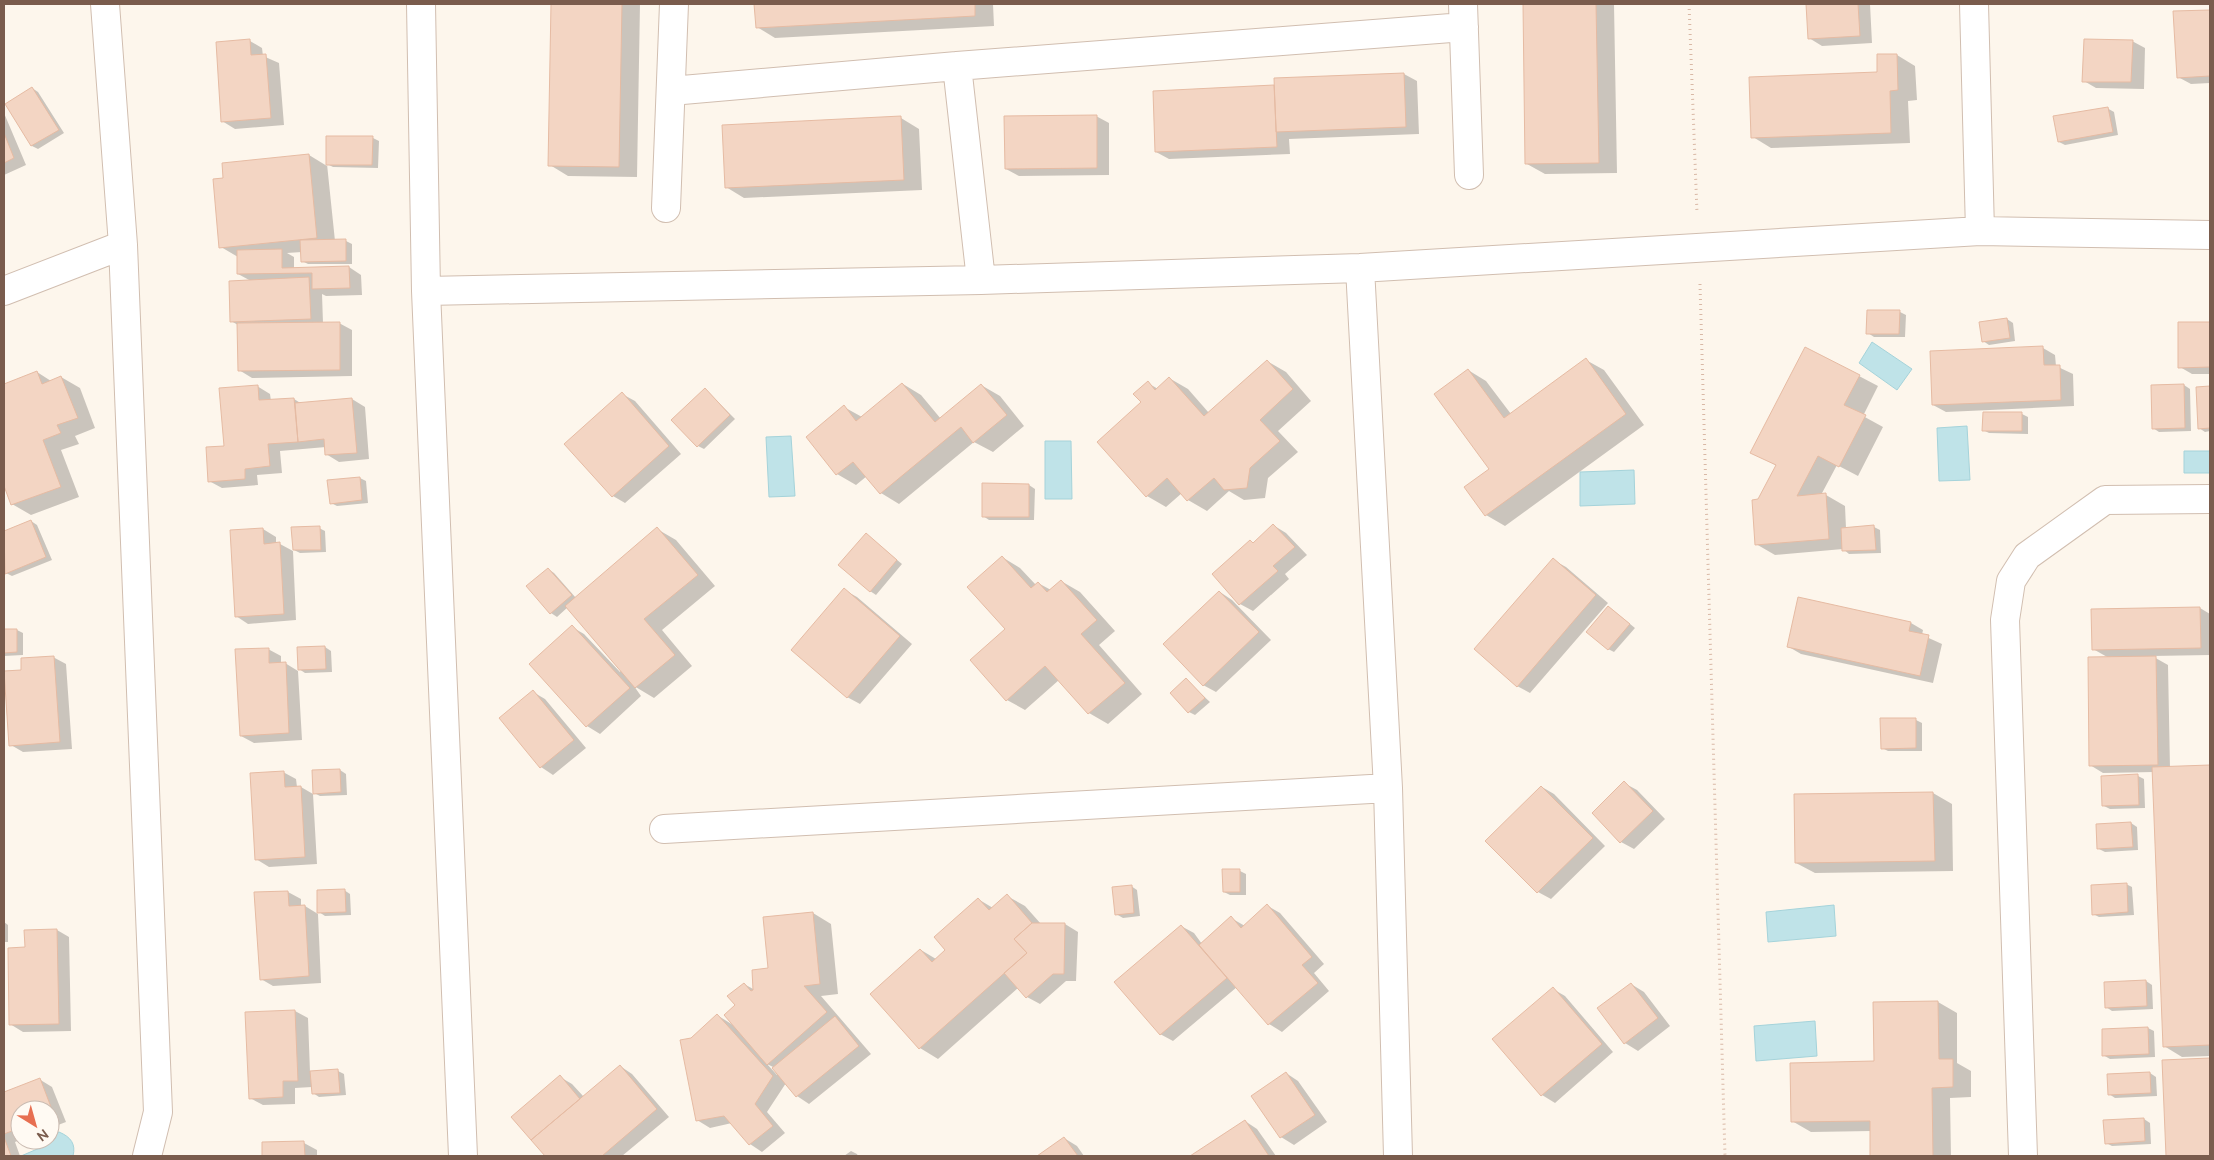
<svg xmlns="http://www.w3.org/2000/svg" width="2214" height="1160" font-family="Ubuntu,sans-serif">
  <rect width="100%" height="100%" fill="#fdf6ec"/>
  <!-- water -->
  <path fill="#bfe3e8" stroke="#a5d3da" d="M1872,342l40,27 -15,21 -38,-27z
    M1967,426l3,54 -31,1 -2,-53z
    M791,436l4,60 -26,1 -3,-60z
    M1045,441h26l1,58h-27z
    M2184,451h26v22h-26z
    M1634,470l1,34 -55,2v-34z
    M1834,905l2,31 -68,6 -2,-30z
    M1815,1021l2,35 -61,5 -2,-35z
    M59,1132c12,5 17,12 14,24h-52l21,-9 3,-7h5v-5z"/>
  <!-- shadow -->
  <path fill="#0003" fill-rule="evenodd" d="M552,4h88l-3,173 -69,-1 -18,-11z
    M756,4h237l1,22 -219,12 -18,-11z
    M1524,4h90l3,169 -72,1 -18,-10z
    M1807,4h63l2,39 -50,3 -13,-8z
    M2210,11v72l-19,1 -13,-7 -3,-64z
    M250,41l12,7 1,8 16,7 5,62 -49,4 -13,-8z
    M2132,41l13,7 -1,41 -48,-1 -12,-7z
    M1897,55l18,11 2,34 -9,1 2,42 -139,5 -18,-11 126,-64z
    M1404,74l13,7 2,53 -130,5 1,15 -121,5 -13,-7 -2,-60 122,-5z
    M32,88l6,4 26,41 -26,16 -6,-3 -26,-41z
    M2107,108l7,4 4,23 -53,10 -6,-3z
    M4,113l22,52 -22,10z
    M1096,116l13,7v52l-90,1 -13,-7z
    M901,118l18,11 3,61 -178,8 -18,-11z
    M327,137l46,1 6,3 -1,27 -45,-1 -6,-3 8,77h11l6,3v20h-44l-6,-3v-9l-15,1 7,4v12l55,-2 12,8 1,20 -36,1 -4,-2 1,29h16l13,7v46l-100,2 -13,-8 -1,-45 -7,-4 20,-40 -13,-7v-17l-17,-10 4,-68 84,-24 18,11z
    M1900,312l6,3 -1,22h-31l-6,-4z
    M2007,319l6,4 2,18 -26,4 -6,-4z
    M2179,323h31v51h-18l-12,-7z
    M2043,348l12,7 1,11 17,8 1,32 -128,6 -13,-7z
    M1586,360l18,10 40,55 -139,101 -19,-11 -20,-28 24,-18 -22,-99 18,11 25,33z
    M1267,361l19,11 25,29 -33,30 20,21 -30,26 -3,20 -21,2 -15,-9 -22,20 -19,-11 -6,-7 -16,14 -19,-11 -5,-94 6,-19 10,6 11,-11 19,11 21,24z
    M37,372l14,9 10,-4 19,11 15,40 -20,8 4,8 -18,6 18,47 -48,18 -19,-11 -8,-21v-98z
    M1859,376l19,10 -15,30 20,11 -25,49 -21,-11 -16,30h5l19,11 1,22 28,-1 6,3 1,23 -32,1 -6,-5 -68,6 -19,-11 3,-43 18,-35 -25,-14z
    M903,384l18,11 20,24 40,-34 19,11 24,30 -31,26 -19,-10 -75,62 -18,-11 -14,-17 -11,9 -19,-11 7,-67 18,10z
    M2184,385l6,4 1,42 -32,1 -6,-4z
    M257,386l13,8 1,7 23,-2 8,5 50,-5 13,8 4,52 -30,3 -13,-8v-7l-46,4 2,22 -25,2 1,10 -36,3 -13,-7z
    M2210,387v44l-5,1 -6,-4 -2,-40z
    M705,389l30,30 -31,30 -6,-3z
    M622,394l13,7 46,53 -56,49 -12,-7z
    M2022,414l6,3v17l-39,-1 -6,-3z
    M360,478l6,3 2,22 -31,3 -6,-3z
    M1029,485l6,4 -1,31h-45l-6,-4z
    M31,521l6,4 15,35 -40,16 -6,-3 -2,-6v-35z
    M1273,525l13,8 21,22 -22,19 4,5 -36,32 -13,-7 14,-60z
    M319,528l6,3 1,21 -26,1 -6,-3z
    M263,529l13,8v7h4l13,7 3,69 -48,4 -12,-8z
    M657,529l19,11 39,46 -53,44 30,36 -38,32 -20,-12 7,10 -41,38 -13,-8 -57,-62 42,-37 12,7 36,38 1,-2 -53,-63 -11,10 -6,-4 -3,-44 6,4 22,25z
    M867,535l35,29 -26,31 -6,-4z
    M1002,557l18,11 16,17 2,-2 13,7 10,-9 19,11 35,39 -16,14 43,49 -34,30 -19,-11 -30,-33 -34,30 -18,-10v-71z
    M1553,560l13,7 42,36 -78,90 -13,-7z
    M844,590l13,7 55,47 -52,60 -13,-7z
    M1220,592l12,8 39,40 -55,52 -13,-7z
    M1799,599l112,24 12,7 -1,5 20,9 -9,39 -132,-29 -12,-7z
    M1609,607l26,21 -21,24 -6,-3z
    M2200,608l10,6v41l-58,1 16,9 2,103 40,-2v290l-28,1 -18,-11 -10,-274 -51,1 -13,-8 19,-107 -16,-9z
    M4,630h13l6,3v22l-19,1z
    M325,647l6,4 1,21 -27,1 -6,-4z
    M268,649l13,7v8l4,-1 13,8 4,69 -48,3 -13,-7z
    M53,657l13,7 6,85 -49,3 -12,-7 12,-74z
    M1186,680l24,22 -15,13 -6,-3z
    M533,692l12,7 41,49 -33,27 -12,-8z
    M1882,719l34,1 6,3v28h-34l-6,-3z
    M340,770l6,4 1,21 -27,1 -6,-3z
    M283,772l13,7 1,8h4l12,7 4,70 -48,3 -13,-8z
    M2138,776l6,3 1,29 -35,1 -6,-3z
    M1624,783l13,7 28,29 -31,30 -13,-7z
    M1542,787l12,7 51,52 -54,53 -13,-7z
    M1933,793l19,11 1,67 -138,2 -19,-10v-68z
    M2131,823l6,4 1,23 -33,2 -6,-3 -1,-24z
    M1224,871h16l6,3v21h-16l-6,-3z
    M2126,884l6,3 2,28 -35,2 -6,-3z
    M1131,886l6,4 3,26 -17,2 -7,-4z
    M344,890l6,4 1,21 -26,1 -6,-4z
    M288,892l13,7v8l4,-1 13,8 3,69 -48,3 -12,-7z
    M1007,896l18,10 16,18h24l13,8 -2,49h-10l-26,23 -13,-7 -8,-10 -81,72 -18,-11 1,-98 15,9 10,-9 32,-51 15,9z
    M1268,906l12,7 44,51 -10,9 15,18 -47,41 -13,-8 -32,-37 -64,54 -13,-7 21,-108 13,7 8,11 29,-26 14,8z
    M813,913l18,11 7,70 -17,2 50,58 -62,50 -12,-8 -11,-13 -19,29 18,21 -23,19 -12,-8 -18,-21 -22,5 -13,-8 -6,-81 26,-24 16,10 11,-41 11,6zM767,1064l6,3 6,7 -2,1z
    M4,922l4,3v17h-4z
    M57,930l12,7 2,94 -48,1 -13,-8 16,-76z
    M2146,981l6,4 1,24 -41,2 -6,-4z
    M1631,984l13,8 26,34 -32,25 -13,-8z
    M1553,989l12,7 48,56 -58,51 -13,-8 -48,-56z
    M1938,1002l19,11v50l14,8v26l-21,1 1,58h-79v-25l-61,1 -19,-11 83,-58v-60z
    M295,1011l13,7 2,54 28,-1 6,3 2,21 -27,2 -6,-4 -1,-6 -17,1v16l-32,1 -13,-7 -3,-84z
    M2148,1028l6,3 1,26 -45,2 -7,-4z
    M2210,1059v97h-42l-5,-94z
    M620,1066l12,8 37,43 -47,39h-75l-34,-39 47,-40 12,7 12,13z
    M1286,1073l12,8 29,41 -33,23 -13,-8z
    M2150,1073l6,4 1,19 -42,2 -6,-4z
    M39,1079l13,8 14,35 -16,6v-18h-30v30l-5,2 5,14h-16v-63z
    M2144,1119l6,4 1,21 -39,2 -6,-3z
    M1245,1121l12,8 19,27h-84z
    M1064,1138l13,8 7,10h-45z
    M263,1143h41l13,7v6h-53z
    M851,1151l6,3 1,2h-14z"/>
  <!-- building -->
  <path fill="#f3d5c3" stroke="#e6bba3" d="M551,4h71l-3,163 -71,-1z
    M754,4h221v12l-219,12z
    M1523,4h73l3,159 -74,1z
    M1806,4h52l2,32 -52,3z
    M2210,10v66l-33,2 -4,-67z
    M250,39l1,16 15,-1 5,64 -50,4 -5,-80z
    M2084,39l49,1 -2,42h-49z
    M1877,54h20l1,36 -8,1 1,42 -140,5 -2,-61 128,-5z
    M1404,73l2,54 -130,5 -2,-54z
    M1274,85l3,62 -122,5 -2,-61z
    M32,87l27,43 -28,16 -26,-42z
    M2108,107l5,25 -55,10 -5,-26z
    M1097,115v53l-92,1 -1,-53z
    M901,116l3,64 -179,8 -3,-63z
    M4,133l10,25 -10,5z
    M326,136h47l-1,29h-46z
    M309,154l8,84 -98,10 -6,-69 10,-1 -1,-15z
    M346,239v22l-45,1 -1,-22z
    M282,249v19l67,-2 1,22 -38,1v-16l-75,1v-24z
    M309,277l2,42 -81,3 -1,-41z
    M1867,310h33l-1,24h-33z
    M2007,318l3,20 -28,4 -3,-20z
    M340,322v48l-102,1 -1,-48z
    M2178,322h32v45l-32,1z
    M2043,346l1,19h16l1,35 -129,5 -2,-54z
    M1805,347l55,28 -16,30 22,10 -27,52 -21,-11 -21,40 29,-3 3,46 -74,6 -3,-45 6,-1 18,-34 -26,-12z
    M1586,358l40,56 -141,102 -21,-29 25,-18 -55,-75 34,-25 36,49z
    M1267,360l26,29 -33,31 20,21 -30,27 -3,20 -23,2 -10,-12 -27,23 -20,-23 -21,19 -49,-55 44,-40 -8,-8 15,-13 7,9 14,-13 35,39z
    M37,371l5,13 19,-8 17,42 -21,7 4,8 -18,7 18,47 -50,18 -7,-19v-102z
    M902,383l33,39 46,-38 26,31 -34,28 -12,-16 -81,67 -27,-32 -17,13 -30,-38 38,-32 12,16z
    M2184,384l1,44 -33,1 -1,-44z
    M258,385l1,15 35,-2 4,44 -30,2 2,22 -25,3v10l-37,3 -2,-35 18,-1 -5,-58z
    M2210,386v42l-12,1 -2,-42z
    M705,388l25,27 -33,32 -26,-27z
    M622,392l47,54 -57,51 -48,-53z
    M352,398l5,55 -32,2 -1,-16 -26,3 -3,-39z
    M1983,412h39v19h-40z
    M360,477l2,23 -32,4 -3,-24z
    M982,483l47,1v33h-47z
    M31,520l15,37 -41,17 -1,-43z
    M1273,524l22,23 -22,19 5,5 -39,34 -27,-31 38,-34 3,3z
    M1874,525l2,25 -34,1 -1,-23z
    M320,526l1,24h-28l-2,-23z
    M657,527l41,48 -54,44 31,36 -40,33 -70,-82z
    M263,528l1,16 16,-2 4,72 -49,3 -5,-87z
    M866,533l31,27 -27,32 -32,-27z
    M1002,556l29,32 7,-6 9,10 14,-12 36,40 -16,14 44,49 -37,31 -43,-48 -39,35 -36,-41 35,-31 -38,-42z
    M1553,558l43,37 -79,92 -43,-38z
    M548,568l24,27 -22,19 -24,-28z
    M844,588l56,48 -53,62 -56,-48z
    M1219,591l40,41 -56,54 -40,-42z
    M1798,597l113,25 -2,9 20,4 -9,41 -133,-29z
    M1608,606l22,18 -22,26 -22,-18z
    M2200,607l1,41 -109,2 -1,-41z
    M572,625l58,63 -44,39 -57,-63z
    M4,629h13v23l-13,1z
    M325,646l1,23 -28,1 -1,-23z
    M269,648v15l17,-1 3,71 -49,3 -5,-87z
    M54,656l6,86 -51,4 -5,-75 17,-1v-12z
    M2156,656l2,109 -69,1 -1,-109z
    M1186,678l19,20 -17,15 -18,-20z
    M533,690l41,50 -34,28 -41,-50z
    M1880,718h36v30l-35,1z
    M2210,765v280l-47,2 -11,-280z
    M340,769l1,23 -28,2 -1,-24z
    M284,771l1,16 16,-1 4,71 -50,3 -5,-87z
    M2138,774l1,31 -37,1 -1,-30z
    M1624,781l29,30 -33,32 -28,-30z
    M1541,786l52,52 -56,55 -52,-52z
    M1933,792l2,69 -140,2 -1,-69z
    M2131,822l2,25 -36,2 -1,-25z
    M1222,869h18v23h-17z
    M2127,883l1,29 -36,3 -1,-30z
    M1132,885l2,28 -19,2 -3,-28z
    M345,889l1,23 -29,1v-23z
    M288,891l1,15 16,-1 4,71 -49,4 -6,-88z
    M1007,894l25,29 -18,16 13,14 -108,96 -49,-55 50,-45 12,13 13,-12 -11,-13 44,-39 11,12z
    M1267,904l45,53 -10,8 16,18 -50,42 -69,-80 32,-29 10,12z
    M813,912l7,72 -16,2 23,26 -60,53 -43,-50 11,-10 -8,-9 17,-13 7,8 2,-1 -1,-20 16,-2 -5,-51z
    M1032,923h33l-1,51h-11l-27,24 -22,-25 23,-20 -13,-14z
    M1181,925l46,53 -67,57 -46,-53z
    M57,929l2,95 -50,1 -1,-77 17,-1 -1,-17z
    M2146,980l1,26 -42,2 -1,-26z
    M1631,983l27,35 -34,26 -27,-36z
    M1553,987l49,57 -61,52 -49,-57z
    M1938,1001l1,58h14v28l-21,1 1,68h-63v-35l-79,1 -1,-59 84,-2 -1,-59z
    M295,1010l3,71h-15v16l-34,2 -4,-87z
    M717,1014l56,62 -18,28 18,22 -24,19 -25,-29 -28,5 -16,-81 11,-2z
    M835,1016l24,30 -63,51 -24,-29z
    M2148,1027l1,27 -47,2v-27z
    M2210,1058v98h-44l-4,-96z
    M620,1065l37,44 -55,47h-57l-14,-16z
    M338,1069l2,24 -28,1 -2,-23z
    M1286,1072l29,43 -35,23 -29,-42z
    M2150,1072l1,21 -43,2 -1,-21z
    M560,1075l20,24 -49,41 -20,-23z
    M40,1078l14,37 -4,2v-7h-30v18l-16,6v-42z
    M2144,1118l1,23 -40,3 -2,-24z
    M1245,1120l24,36h-79z
    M4,1137l7,19h-7z
    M1064,1137l14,19h-41z
    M304,1141l1,15h-43v-14z"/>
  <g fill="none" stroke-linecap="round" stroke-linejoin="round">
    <defs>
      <path id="minor" d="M105,4l18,241 35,867 -11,44
        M421,4l5,287 37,865
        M1463,4l6,171
        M1974,4l6,227
        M957,66l24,214
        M671,91l286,-25 507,-39
        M666,208l8,-204
        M1360,268l28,520 10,368
        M4,291l119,-46
        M426,291l555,-11 379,-12 620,-37 230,4
        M664,829l724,-41
        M2023,1156l-18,-536 6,-39 16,-25 78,-56 105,-1"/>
    </defs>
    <!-- minor casing -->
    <use href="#minor" stroke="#d1beb0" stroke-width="30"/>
    <!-- path -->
    <path stroke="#d9b8a5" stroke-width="3" stroke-dasharray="1 4" stroke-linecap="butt" d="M1689,4l8,209
      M1700,284l25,872"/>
    <!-- minor -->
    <use href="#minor" stroke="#fff" stroke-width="28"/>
  </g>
  <!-- border -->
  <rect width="2214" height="1160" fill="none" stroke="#7a5c4d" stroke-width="10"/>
  <!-- north arrow -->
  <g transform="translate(35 1125) rotate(143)"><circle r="24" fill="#fffaf3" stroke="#cabbb1"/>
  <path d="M0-4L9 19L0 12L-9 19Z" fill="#e76f51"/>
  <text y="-8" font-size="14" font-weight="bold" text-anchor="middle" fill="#7a5c4d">N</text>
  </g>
</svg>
